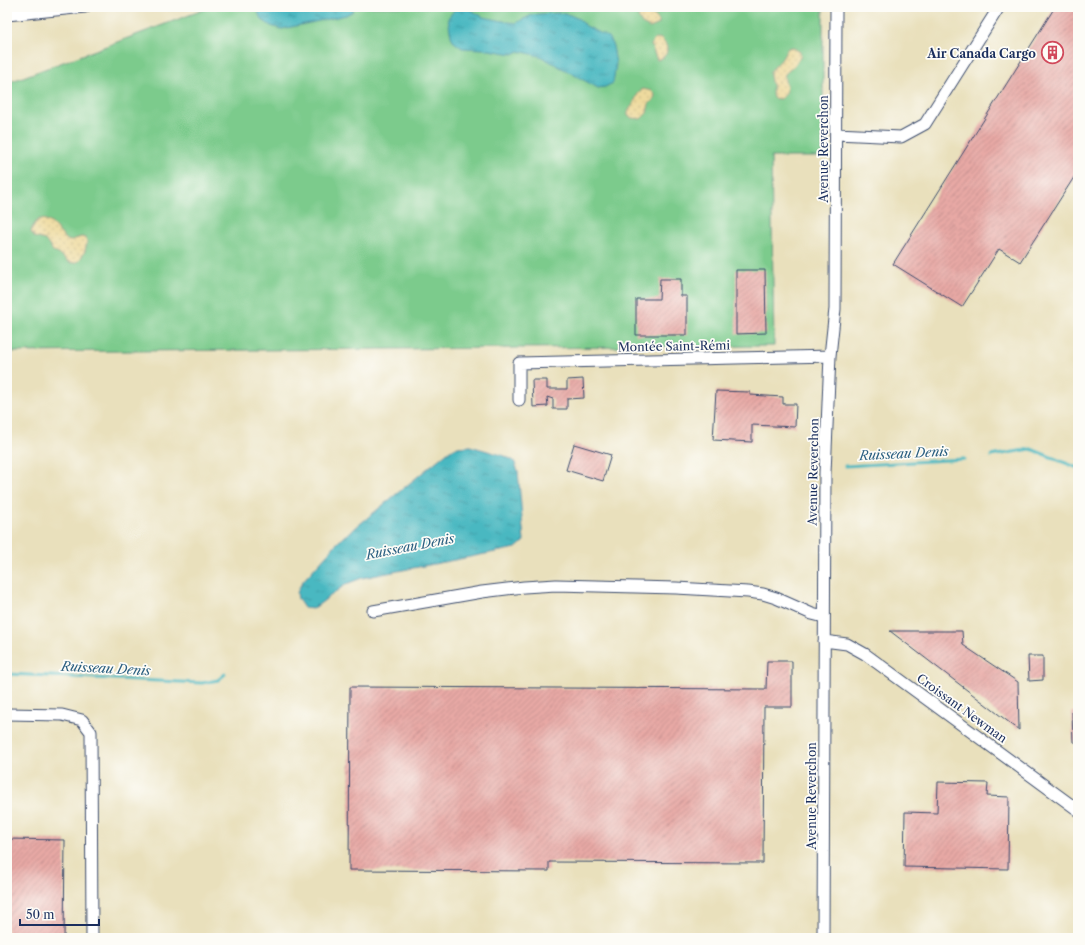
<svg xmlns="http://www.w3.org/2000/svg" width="1085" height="945" font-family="'Libre Caslon Text',serif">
  <defs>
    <pattern id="sand-dots" width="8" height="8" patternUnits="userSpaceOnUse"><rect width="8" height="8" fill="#eeda9e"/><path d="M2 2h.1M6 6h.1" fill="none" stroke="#ccbb8a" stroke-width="1.8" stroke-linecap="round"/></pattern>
    <pattern id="water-ripples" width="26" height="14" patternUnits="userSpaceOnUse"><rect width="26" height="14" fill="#49b8c1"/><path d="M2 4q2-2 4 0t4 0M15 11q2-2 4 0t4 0" fill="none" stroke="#3c96a0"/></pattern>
    <pattern id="building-hatch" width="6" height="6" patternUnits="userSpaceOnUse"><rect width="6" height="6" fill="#e8a9a5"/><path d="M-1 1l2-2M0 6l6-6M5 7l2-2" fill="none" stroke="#bb8a8a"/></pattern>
  </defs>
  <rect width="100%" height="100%" fill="#fdfcf7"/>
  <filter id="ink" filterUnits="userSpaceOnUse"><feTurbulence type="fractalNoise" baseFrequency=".025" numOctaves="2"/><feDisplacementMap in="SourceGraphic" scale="8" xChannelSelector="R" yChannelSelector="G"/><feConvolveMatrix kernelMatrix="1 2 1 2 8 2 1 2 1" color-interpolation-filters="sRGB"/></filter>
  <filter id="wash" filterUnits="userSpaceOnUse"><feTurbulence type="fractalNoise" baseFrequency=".012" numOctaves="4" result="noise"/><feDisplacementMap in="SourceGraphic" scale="16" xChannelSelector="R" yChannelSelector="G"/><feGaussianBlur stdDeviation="0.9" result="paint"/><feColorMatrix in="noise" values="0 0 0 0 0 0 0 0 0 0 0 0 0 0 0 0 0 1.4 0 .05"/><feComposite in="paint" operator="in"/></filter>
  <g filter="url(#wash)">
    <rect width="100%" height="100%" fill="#e9e0bc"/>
    <!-- green -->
    <path fill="#7ccb8c" stroke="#4c7d75" d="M211,7h612v150h-52l3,189 -767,6v-269z"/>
    <!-- sand -->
    <path fill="url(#sand-dots)" stroke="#84847e" d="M644,11l11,5 4,5v3l-9,4 -8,-4 -4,-7 2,-3z
      M659,38c11,6 11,19 -2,22l-6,-15 3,-5z
      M792,47l8,5 1,3 -6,10 -10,9c-2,10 7,15 -3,24l-3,1 -6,-1c-2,-5 0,-8 -1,-13 -4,-16 -3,-12 8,-24 3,-3 5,-9 8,-13z
      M643,89l9,2 3,4 -1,4 -5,5 -2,9 -6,6 -9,-1 -4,-2c-1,-7 4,-8 6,-14 3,-6 3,-9 9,-13z
      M40,219c15,0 18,16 29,22l12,-4 5,1 1,4 -2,9 -6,10 -5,2 -5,-1 -9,-7 -7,-4 -8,-11 -11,-3 -3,-5c1,-5 4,-10 9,-13z"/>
    <!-- water -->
    <path fill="url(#water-ripples)" stroke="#327490" d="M256,7h26l10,3 7,-3h54v4l-7,4 -64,14 -11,-3 -10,-7z
      M456,8h7l8,2 12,7 25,5 8,1 16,-8 7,-1 20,-1 11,2 9,4 7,7 22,11 5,9 3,18 -3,19 -8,4 -7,1 -58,-32 -21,-5 -6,3 -30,-5 -21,-1 -8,-6 -3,-6 -3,-18z
      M470,446l35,10 9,5 4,10 6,70 -8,7 -154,30 -16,6 -33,25 -9,-1 -6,-9 -1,-6 5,-11 36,-40 112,-92 8,-3z"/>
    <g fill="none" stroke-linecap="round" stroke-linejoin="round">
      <!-- stream -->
      <path stroke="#49b8c1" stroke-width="3" d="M991,456l40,-7 47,19
        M845,466l119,-7
        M7,674l195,9 16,-3 7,-6"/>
    </g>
    <g id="blocks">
      <!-- building -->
      <path fill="url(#building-hatch)" d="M1055,7h23v164l-58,91 -21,-13 -37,58 -69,-43z
        M736,270h29l1,63 -30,1z
        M660,279h21v17h6v39h-51v-36h23z
        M583,379l1,19 -17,1v10h-14v-10l-6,-2 1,9 -15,1 -1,-27h15v9h20v-9z
        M716,391l34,1v3l33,2v7h13l-1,23 -43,-2v17l-39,-2z
        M574,444l37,11 -8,26 -37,-11z
        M890,631h72l1,14 55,37 1,48z
        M1028,656h15v24l-14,1z
        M767,661h25v46h-28l-1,156 -214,-1v9l-200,-1 1,-183 416,2z
        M1072,712h6v30h-5z
        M938,782l50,1 -1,13 22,1 -1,72 -104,-2 1,-55 32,1z
        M7,839l58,1 -1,98h-57z"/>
    </g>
  </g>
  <g filter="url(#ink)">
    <use href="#blocks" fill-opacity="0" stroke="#3a4a6c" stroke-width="1"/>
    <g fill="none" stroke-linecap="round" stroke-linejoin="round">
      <defs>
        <path id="minor" d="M7,15l78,-8
          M836,134l65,3 24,-13 74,-117
          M519,400v-37l311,-7
          M373,611l109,-19 42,-5 32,-2 120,3 72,4 15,2 13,4 36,16 12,3
          M824,641l23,3 18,10 213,156
          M7,714l55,1 20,5 9,12 1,206
          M823,938l2,-465 5,-117 5,-47 1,-302"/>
      </defs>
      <!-- minor casing -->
      <use href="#minor" stroke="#3a4a6c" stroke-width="13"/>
      <!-- minor -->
      <use href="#minor" stroke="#fff" stroke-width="11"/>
    </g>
  </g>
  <!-- icons -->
  <defs>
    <symbol id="building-ring" viewBox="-11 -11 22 22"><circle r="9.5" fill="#fdfcf7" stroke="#d1495b" stroke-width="1.5"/><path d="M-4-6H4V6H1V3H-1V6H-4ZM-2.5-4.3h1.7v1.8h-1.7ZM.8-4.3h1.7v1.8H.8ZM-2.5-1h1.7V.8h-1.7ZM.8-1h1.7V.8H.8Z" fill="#d1495b"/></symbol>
  </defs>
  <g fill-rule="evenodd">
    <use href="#building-ring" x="1040" y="40" width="25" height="25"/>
  </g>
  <g text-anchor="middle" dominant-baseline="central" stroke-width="3.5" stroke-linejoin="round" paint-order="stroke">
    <!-- poi labels -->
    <g font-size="12" font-weight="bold" fill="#1b2f5e" stroke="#fdfcf7" text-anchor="end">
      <text x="1036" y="53">Air Canada Cargo</text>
    </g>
    <!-- street labels -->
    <g font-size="12" fill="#1b2f5e" stroke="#fdfcf7">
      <text transform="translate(823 149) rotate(-90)">Avenue Reverchon</text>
      <text transform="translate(674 346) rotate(-1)">Montée Saint-Rémi</text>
      <text transform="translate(813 472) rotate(-89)">Avenue Reverchon</text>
      <text transform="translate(962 708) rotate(36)">Croissant Newman</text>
      <text transform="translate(811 796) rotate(-90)">Avenue Reverchon</text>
    </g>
    <!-- water labels -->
    <g font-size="13" font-style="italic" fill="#2b5f81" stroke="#fdfcf7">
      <text transform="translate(904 453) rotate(-3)">Ruisseau Denis</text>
      <text transform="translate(410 546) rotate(-11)">Ruisseau Denis</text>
      <text transform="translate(106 668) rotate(3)">Ruisseau Denis</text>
    </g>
  </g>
  <!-- margin -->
  <rect width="1085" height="945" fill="none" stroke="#fdfcf7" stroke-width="24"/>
  <!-- scale -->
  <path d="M20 919v6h79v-6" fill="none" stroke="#1b2f5e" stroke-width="2"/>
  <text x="26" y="919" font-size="12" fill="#1b2f5e" stroke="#fdfcf7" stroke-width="3" paint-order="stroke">50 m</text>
</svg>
